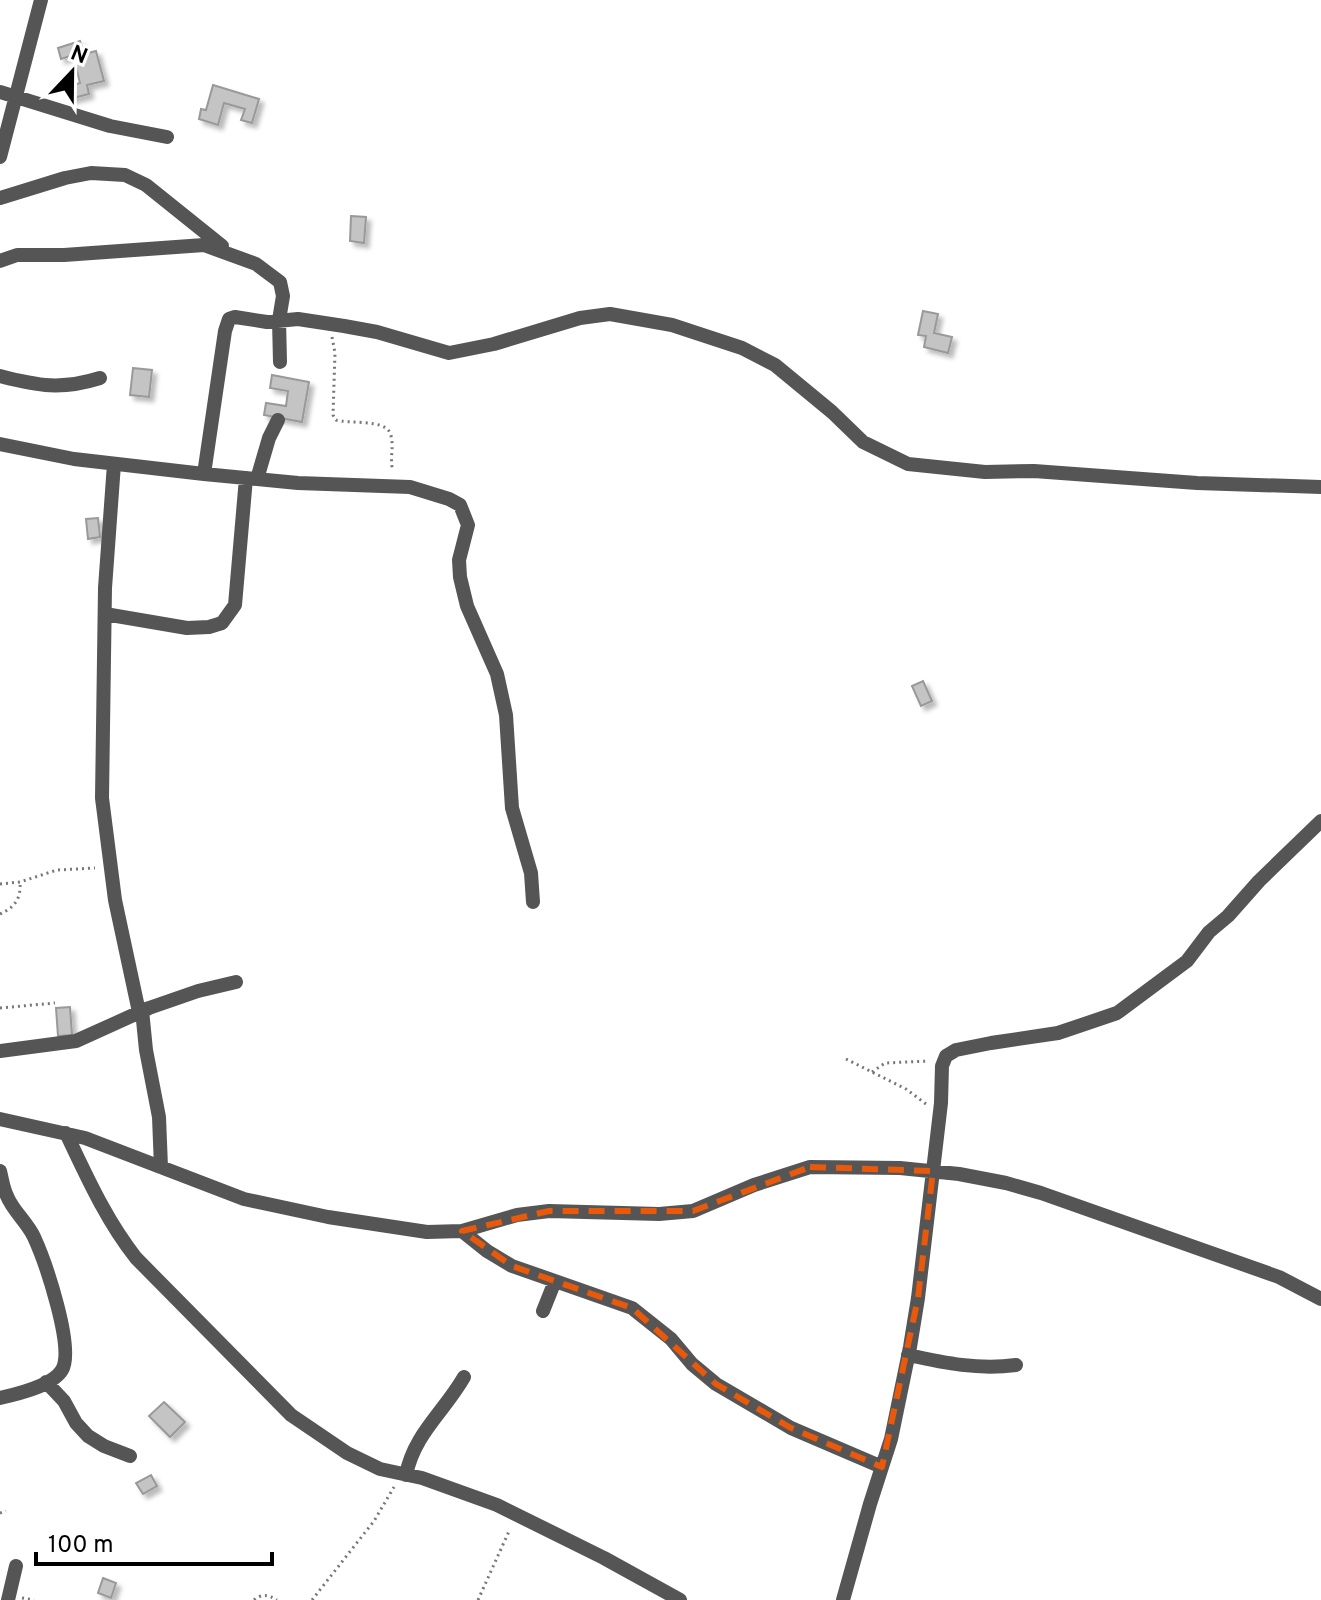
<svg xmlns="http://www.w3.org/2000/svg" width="1321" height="1600" font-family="Overpass,sans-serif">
  <defs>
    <filter id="shadow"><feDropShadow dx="4.5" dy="4.5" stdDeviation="2" flood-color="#0004"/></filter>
  </defs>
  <rect width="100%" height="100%" fill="#fff"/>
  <!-- building -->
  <path fill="#c4c4c4" stroke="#999" stroke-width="2" filter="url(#shadow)" d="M80,41l4,13 12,-3 8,30 -17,4 2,9 -20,5 -3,-12 14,-4 -7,-28 -12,4 -3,-11z
    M213,85l46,14 -7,24 -11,-3 4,-11 -21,-6 -6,22 -19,-6 2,-10 5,1z
    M351,216l15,1 -2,26 -14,-2z
    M923,311l15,3 -4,19 18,4 -4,16 -24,-6 2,-11 -8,-1z
    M133,368l19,2 -3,27 -19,-2z
    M272,375l37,7 -7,40 -38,-7 2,-12 20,3 2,-15 -18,-3z
    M98,518l2,19 -12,2 -2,-20z
    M923,681l9,20 -11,5 -9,-20z
    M70,1007l2,28 -14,1 -2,-28z
    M164,1402l21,20 -15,15 -21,-21z
    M151,1475l6,11 -14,8 -7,-11z
    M103,1578l13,5 -5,15 -13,-5z"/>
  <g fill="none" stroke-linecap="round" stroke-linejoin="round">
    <!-- path -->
    <path stroke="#777" stroke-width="3" stroke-dasharray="2 4" stroke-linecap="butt" d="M332,337l3,16 -2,62 3,5c12,4 49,-1 54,13 5,12 -1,26 3,38
      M0,884l20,-2 37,-12 38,-2
      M0,914c15,-7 21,-15 20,-32
      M0,1008l55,-5
      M846,1059l60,30 20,15
      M872,1072l13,-9 44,-2
      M0,1513l6,-2
      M22,1598l12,2
      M254,1600c9,-7 14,-5 23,0
      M312,1600l62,-79 20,-34
      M478,1600l32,-71"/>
    <!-- street -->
    <path stroke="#555" stroke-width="14" d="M0,92l110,34 57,11
      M0,157l41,-157
      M0,198l65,-20 26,-5 34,2 21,10 76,61
      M0,261l17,-6h47l140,-10 52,19 24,18 3,14 -4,24 1,42
      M0,376c38,10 62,14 100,2
      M0,444l74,15 130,15 94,9 112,4 39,12 11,6 8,20 -9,35 1,17 7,29 30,68 9,41 6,93 19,65 2,29
      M114,464l-9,124 -3,210 13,102 24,112
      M204,474l21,-143 4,-12 6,-2 32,5 31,-3 46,7 33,6 72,21 45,-9 86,-26 30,-4 62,11 70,23 33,17 57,47 31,30 45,22 77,8 49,-1 163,12 124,4
      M257,479l12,-41 9,-18
      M105,614l82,14 22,-1 13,-4 13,-18 11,-127
      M142,1010l4,40 13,67 2,50
      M0,1051l76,-10 73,-33 49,-17 38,-9
      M0,1119l85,19 159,61 84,18 99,15 35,-1 55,-16 32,-4 110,3 34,-3 61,-26 56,-18 90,1 59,6 47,9 35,10 238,84 42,22
      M66,1133c21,44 40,87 70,125l155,157 56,38 33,16 42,9 75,27 107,53 76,42
      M0,1171c2,8 3,17 7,25 6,15 20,26 27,41 11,24 41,111 28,133 -10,16 -44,24 -62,28
      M462,1231l25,20 25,15 120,42 39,31 21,25 24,20 75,44 91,39
      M543,1311l12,-30
      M908,1355c37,8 70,15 108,10
      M46,1382l18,19 12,22 12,13 16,10 26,10
      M406,1475c8,-41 38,-63 58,-98
      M8,1600l8,-34
      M843,1600l27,-96 21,-65 19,-92 8,-49 23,-195 1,-37 4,-10 10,-6 35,-7 67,-10 59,-20 70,-52 22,-29 19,-16 31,-35 62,-60"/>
  </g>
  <!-- marked area -->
  <path fill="none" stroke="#e8590c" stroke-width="6" stroke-dasharray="16 10" stroke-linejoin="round" d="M810,1167l123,4 -15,127 -36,169 -91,-39 -75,-44 -84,-76 -120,-42 -50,-35 87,-20h144z"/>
  <!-- north arrow -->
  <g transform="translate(72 72) rotate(22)" stroke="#ffffff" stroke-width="6" paint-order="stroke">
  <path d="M0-6L14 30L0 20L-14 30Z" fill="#000000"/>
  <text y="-12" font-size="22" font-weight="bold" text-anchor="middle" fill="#000000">N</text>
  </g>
  <!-- scale -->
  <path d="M36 1552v12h236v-12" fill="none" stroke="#000000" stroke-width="4"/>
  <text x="48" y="1552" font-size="24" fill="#000000" stroke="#ffffff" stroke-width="6" paint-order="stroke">100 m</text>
</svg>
